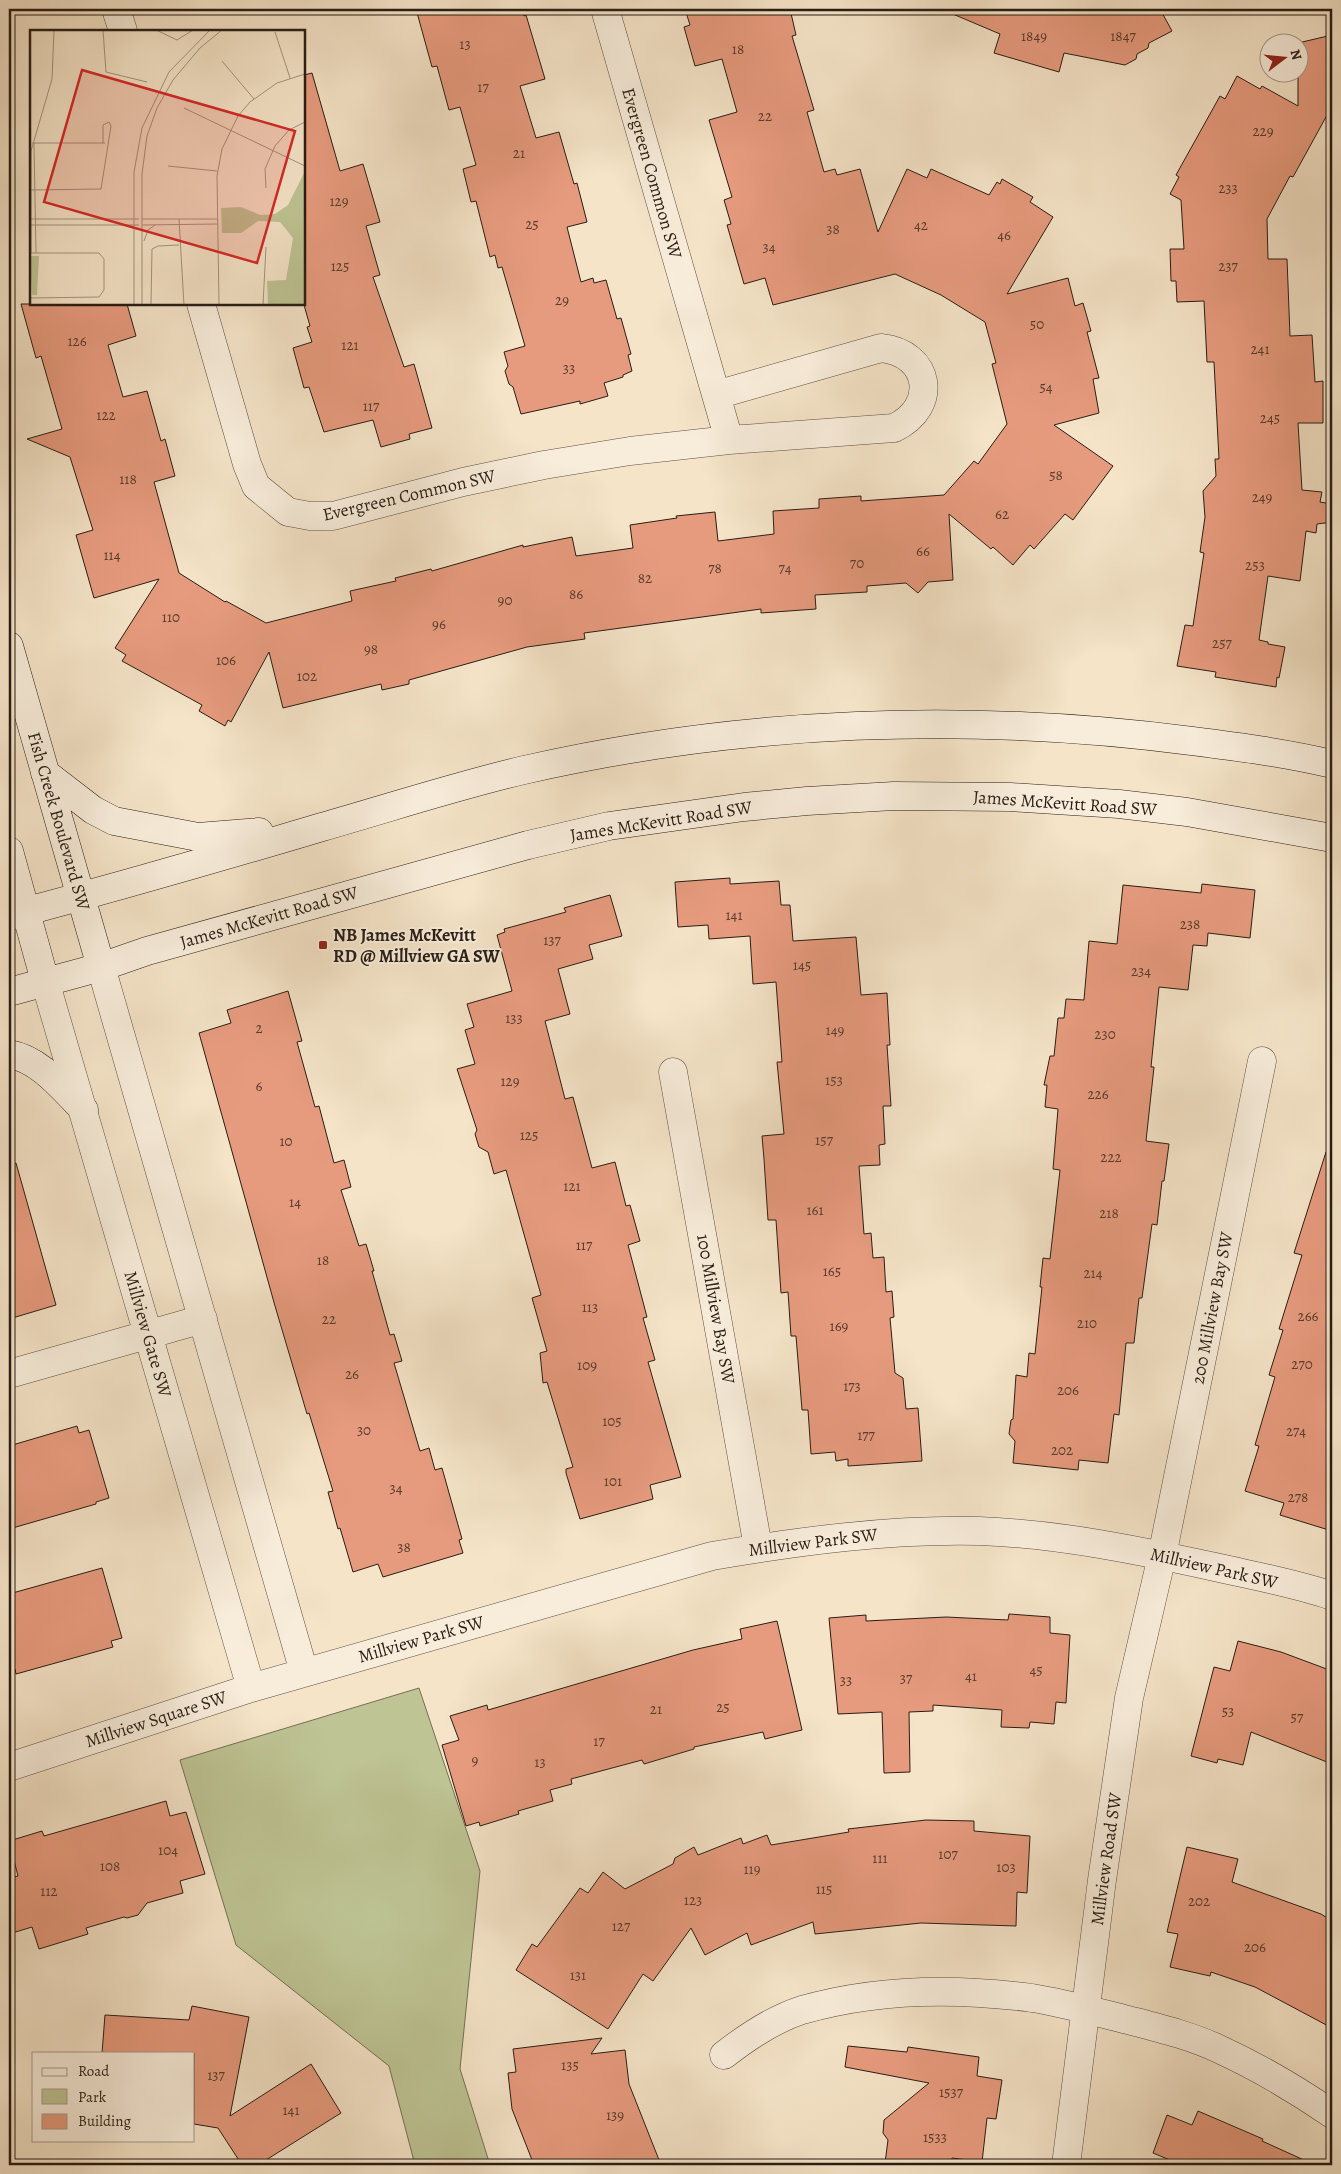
<svg xmlns="http://www.w3.org/2000/svg" width="1341" height="2174" font-family="Alegreya,serif">
  <rect width="100%" height="100%" fill="#f5e4c8"/>
  <filter id="stains"><feTurbulence type="fractalNoise" baseFrequency=".004" numOctaves="4"/><feColorMatrix values="0 0 0 0 .2 0 0 0 0 .09 0 0 0 0 .02 0 0 0 .5 -.17"/></filter>
  <radialGradient id="worn" r=".72"><stop offset=".6" stop-color="#630" stop-opacity="0"/><stop offset="1" stop-color="#630" stop-opacity=".3"/></radialGradient>
  <!-- green -->
  <path fill="#bec494" stroke="#737054" d="M419,1688l61,183 -20,198 30,96h-75l-26,-99 -153,-121 -56,-185z"/>
  <!-- building -->
  <path fill="#e79b7e" stroke="#281d15" d="M416,9h105l3,7 2,-1 19,64 -25,7 16,52 23,-6 15,52 3,-1 10,39 -20,5 14,55 12,-4 1,5 12,-3 11,39 4,-1 10,36 -3,1 4,16 -9,4v2l-19,6 4,13 -28,8v-3l-59,13 -8,-27 -4,-3 -4,-13 3,-5 -4,-14 21,-6 -23,-79 -4,1 -3,-13 -5,2 -14,-56 -5,1 -8,-33 13,-4 -16,-58 -11,3 -12,-44 -5,1z
    M685,9h105l6,26 -4,1 22,74 -7,2 17,60 11,-3 2,6 23,-6 18,63 29,-63 20,9 4,-9 58,26 8,-13 3,2 2,-5 31,18 -3,5 23,15 -46,77 61,-16 7,28 8,-3 8,28 -4,1 12,46 -6,1 6,34 -45,12 59,41 -40,54 -8,-6 -31,35 -4,-4 -17,20 -20,-18 -2,2 -42,-35 4,66 -25,2 -10,11 -12,-10 -39,3v6l-52,3 1,14 -55,4v-4l-177,24 1,6 -58,8 -118,33v4l-27,6 -1,-6 -98,24 -14,-56 -38,70 -3,-2 -3,6 -26,-15 3,-6 -80,-44 4,-6 -11,-7 44,-69 -65,19 -18,-63 17,-5 -23,-73 -43,-18 35,-10 -21,-73 -5,2 -15,-54h106l9,32 -28,9 15,52 24,-6 14,50 4,-2 10,37 -21,6 25,91 46,29 1,-1 40,22 86,-22 -2,-10 46,-10 -1,-3 36,-9 1,2 91,-26v2l49,-10 4,19 57,-8 -3,-23 47,-7 -1,-2 39,-4 3,29 56,-7 -1,-23 46,-3v-9l42,-3v5l83,-6 30,-34 4,3 29,-40 -15,-60 4,-1 -11,-41 -44,-27 -46,-21 -122,31 -8,-27 -21,6 -17,-59 4,-1 -7,-24 8,-3 -23,-77 28,-8 -15,-53 -27,7 -11,-39 6,-2z
    M941,9h219l12,22 -23,12 -1,5 -11,6 -1,5 -11,6 -61,-12 -5,19 -65,-19 6,-19z
    M1332,35v71l-39,71 -3,-1 -23,43 1,40h19l3,77 22,-1 3,47 8,-1v42h-25l4,67 20,2 -2,10 12,2v18l-15,2 -1,9 -10,-2 -6,50 -32,-5 -9,64 9,2v2l17,3 -6,31 -2,-1 -1,10 -61,-10 1,-5 -39,-6 8,-41 8,1 11,-73 -4,-1 5,-35 -2,-26 13,-15 -1,-17h4l-5,-97h-7l-3,-61 -27,1 -1,-21h-5l-1,-32h14l-3,-49 -11,-6 9,-17 -3,-2 44,-79 5,3 12,-23 23,13 2,-3 36,20v-63z
    M312,73l28,98 23,-7 17,58 -14,4 14,49 -7,2 31,90 10,-3 18,64 -23,6 1,5 -29,8 -8,-27 -49,12 -15,-45 -5,1 -11,-40 19,-6 -5,-15 3,-1 -6,-21v-230z
    M730,878v6l49,-3 2,24h9l3,36 63,-4 5,58 26,-2 3,52h-3l4,61h-8l2,38 -6,1 1,20 -21,1 5,68 7,-1 2,25 11,-1 2,35 6,-1 2,26 -4,1 5,55 8,5 3,31 12,-1 4,53 -74,5v-7l-12,2 -1,-9 -24,2 -3,-44h-6l-6,-74h-5l-3,-44 -7,1 -5,-73h-8l-4,-61 -2,-23 22,-2 -7,-72h5l-6,-80 -23,2 -3,-48 -41,3 -1,-14 -30,2 -3,-45z
    M1202,884l53,6 -5,48 -42,-5 -1,13 -14,-1 -5,45 -29,-3 -8,80h3l-8,74 23,3 -5,37h-2l-5,44 -5,-1 -10,74h-3l-5,45h-8l-7,72 -5,-1 -6,49 -29,-3 -1,10 -65,-7 2,-22 -6,-7 2,-14 2,-1 3,-44 11,2 2,-24 6,1 7,-67h-2l3,-29 7,1 10,-89 -7,-1 5,-60 -13,-2 2,-22h-3l6,-29h4l4,-38h6l2,-19 18,1 5,-59 28,3 6,-59 78,8z
    M610,895l12,41 -33,9 4,14 -35,10 12,45 -25,7 20,78 8,-2 19,71 23,-6 11,44 4,-1 10,36 -12,4 19,72 -4,1 12,42 -7,2 33,115 -31,8 3,14 -73,20 -14,-46v-4l7,-2 -26,-85 -4,1 -3,-30 7,-2 -15,-53 9,-3 -35,-125 -12,4 -6,-22 -9,-5 -4,-13 2,-4 -20,-61 18,-5 -10,-34 9,-3 -7,-23 45,-13 -15,-56 8,-3 -1,-3 62,-17 -2,-4z
    M288,991l14,50 -5,1 18,65 4,-1 15,57 10,-3 7,27 -10,3 18,56 7,-2 8,27h-2l18,64 4,-1 8,27 -8,2 26,88 9,-3 6,22 7,-2 20,71 -3,1 4,13 -80,24 -5,-13 -25,8 -13,-44 -2,1 -10,-37 5,-1 -24,-78 -2,1 -32,-108 -76,-273 32,-10 -4,-13z
    M1326,1152l6,1v378l-52,-16 4,-12 -39,-12 14,-45 -4,-1 20,-68 -6,-2 14,-45 -4,-1 23,-74 -8,-2z
    M16,1163l40,142 -47,14v-155z
    M77,1426l2,7 10,-3 20,68 -13,4v2l-87,25v-83z
    M102,1568l20,70 -11,3 2,6 -97,27 -1,-5 -6,1v-76z
    M1009,1614l41,3v16l20,2 -4,68 -10,-1 -2,22 -24,-2 -1,6 -28,-1 1,-17 -69,-5v6l-24,1 1,60 -26,1 -2,-61 -44,2 -9,-96 37,-3v6l80,-4 62,3z
    M777,1621l25,109 -37,9 -2,-7 -69,15v2l-50,15 -2,-4 -71,19 1,5 -22,6 3,11 -35,10 1,3 -39,12 -1,-4 -13,4 -24,-81 17,-5 -9,-24 37,-11 1,5 205,-60 49,-11 -2,-10z
    M1238,1641l43,11 51,19v93l-81,-32 -8,33 -25,-6 -1,4 -26,-7 23,-89 16,4z
    M166,1801l4,15 16,-4 19,62 -25,7 3,12 -36,10 -9,12 -11,3 -3,-1 -38,11 2,6 -49,15 -7,-22 -23,7v-56l9,-2 -9,-35 33,-10 2,5z
    M926,1820l48,1v10l56,5 -3,57 -10,-1 -1,34 -95,-3 -106,11 -2,-12 -62,23 -4,-12 -42,22 -14,-27 -38,53 -10,-7 -35,55 -92,-59 16,-26 5,3 43,-59 8,5 15,-21 22,17 48,-25 2,-6 19,-11 4,8 43,-17 2,6 24,-9 4,10 78,-13 -1,-3z
    M1187,1847l51,12 -6,23 89,32 11,7v107l-77,-41 -44,-15 -1,4 -40,-9 8,-33 -11,-2z
    M192,2006l57,11 -19,99 81,-52 30,49 -83,52h-16l-24,-37 -24,-4v-71h-92l3,-38 84,5z
    M602,2038l-11,16 34,-4 4,34 32,81h-127l-22,-56 -4,-36 8,-1 -3,-23z
    M848,2046l59,6 1,-5 71,10 -2,19 25,4 -6,39 -9,-1 -5,44 -30,-4 -1,7h-48l-18,-2 3,-23 -5,-7 1,-13 45,-37 -84,-16z
    M1198,2111l65,28 -1,2 53,24h-133l-29,-12 14,-38 25,10z"/>
  <g fill="none" stroke-linecap="round" stroke-linejoin="round">
    <defs>
      <path id="minor" d="M116,9l7,22
        M605,9l124,431
        M201,304l46,160 9,22 32,26 22,4h23l130,-34 81,-17 86,-14 99,-11 165,-12c45,-21 37,-75 -13,-80l-165,47
        M101,967l203,705
        M45,981l206,707
        M673,1072l85,475
        M9,1374l194,-55
        M9,1767l242,-79 461,-132c88,-15 178,-27 267,-25 80,3 158,19 236,36 39,9 79,16 117,29
        M724,2055c23,-18 50,-36 78,-45 73,-21 155,-22 230,-12 32,5 64,14 96,22 31,8 64,16 93,30 39,18 76,40 111,64
        M1066,2165l36,-285 27,-182 33,-142 100,-495"/>
      <path id="secondary" d="M9,646l92,321
        M45,773l48,37 21,11 84,16 61,-5
        M9,851l36,130
        M9,916c104,-28 209,-58 313,-89 67,-19 134,-41 202,-57 218,-50 446,-58 668,-29 47,6 94,12 140,23
        M9,992l92,-25 46,-16 381,-106 81,-19 135,-19 63,-6 87,-5 116,1 109,7 68,8 145,26
        M9,1054c31,5 54,35 75,56"/>
    </defs>
    <!-- minor casing -->
    <use href="#minor" stroke="#5b4f42" stroke-width="29"/>
    <!-- secondary casing -->
    <use href="#secondary" stroke="#281d15" stroke-width="29"/>
    <!-- minor -->
    <use href="#minor" stroke="#f8eddb" stroke-width="28"/>
    <!-- secondary -->
    <use href="#secondary" stroke="#f8eddb" stroke-width="28"/>
  </g>
  <!-- markers -->
  <rect fill="#8f2418" stroke="#f8eddb" stroke-width="2" x="318" y="940" width="10" height="10" rx="2.5"/>
  <g text-anchor="middle" dominant-baseline="central" stroke-width="4" stroke-linejoin="round" paint-order="stroke">
    <!-- number labels -->
    <g font-size="15" fill="#583c2f">
      <text x="1034" y="36">1849</text>
      <text x="1123" y="36">1847</text>
      <text x="465" y="44">13</text>
      <text x="738" y="49">18</text>
      <text x="483" y="87">17</text>
      <text x="765" y="116">22</text>
      <text x="1263" y="131">229</text>
      <text x="519" y="153">21</text>
      <text x="1228" y="188">233</text>
      <text x="339" y="201">129</text>
      <text x="532" y="224">25</text>
      <text x="921" y="225">42</text>
      <text x="833" y="229">38</text>
      <text x="1004" y="235">46</text>
      <text x="769" y="247">34</text>
      <text x="340" y="266">125</text>
      <text x="1228" y="266">237</text>
      <text x="562" y="300">29</text>
      <text x="1037" y="324">50</text>
      <text x="77" y="341">126</text>
      <text x="350" y="345">121</text>
      <text x="1260" y="349">241</text>
      <text x="569" y="368">33</text>
      <text x="1046" y="387">54</text>
      <text x="371" y="406">117</text>
      <text x="106" y="415">122</text>
      <text x="1270" y="418">245</text>
      <text x="1056" y="475">58</text>
      <text x="128" y="479">118</text>
      <text x="1262" y="497">249</text>
      <text x="1002" y="514">62</text>
      <text x="923" y="551">66</text>
      <text x="112" y="555">114</text>
      <text x="857" y="563">70</text>
      <text x="1255" y="565">253</text>
      <text x="715" y="568">78</text>
      <text x="785" y="568">74</text>
      <text x="645" y="578">82</text>
      <text x="576" y="594">86</text>
      <text x="505" y="600">90</text>
      <text x="171" y="617">110</text>
      <text x="439" y="624">96</text>
      <text x="1222" y="643">257</text>
      <text x="371" y="649">98</text>
      <text x="226" y="660">106</text>
      <text x="307" y="676">102</text>
      <text x="734" y="915">141</text>
      <text x="1190" y="924">238</text>
      <text x="552" y="940">137</text>
      <text x="802" y="965">145</text>
      <text x="1141" y="971">234</text>
      <text x="514" y="1018">133</text>
      <text x="259" y="1028">2</text>
      <text x="835" y="1030">149</text>
      <text x="1105" y="1034">230</text>
      <text x="834" y="1080">153</text>
      <text x="510" y="1081">129</text>
      <text x="259" y="1086">6</text>
      <text x="1098" y="1094">226</text>
      <text x="529" y="1135">125</text>
      <text x="824" y="1140">157</text>
      <text x="286" y="1141">10</text>
      <text x="1111" y="1157">222</text>
      <text x="572" y="1186">121</text>
      <text x="295" y="1202">14</text>
      <text x="815" y="1210">161</text>
      <text x="1109" y="1213">218</text>
      <text x="584" y="1245">117</text>
      <text x="323" y="1260">18</text>
      <text x="832" y="1271">165</text>
      <text x="1093" y="1273">214</text>
      <text x="590" y="1307">113</text>
      <text x="1308" y="1316">266</text>
      <text x="329" y="1319">22</text>
      <text x="1087" y="1323">210</text>
      <text x="839" y="1326">169</text>
      <text x="1302" y="1364">270</text>
      <text x="587" y="1365">109</text>
      <text x="352" y="1374">26</text>
      <text x="852" y="1386">173</text>
      <text x="1068" y="1390">206</text>
      <text x="612" y="1421">105</text>
      <text x="364" y="1430">30</text>
      <text x="1296" y="1431">274</text>
      <text x="866" y="1435">177</text>
      <text x="1062" y="1450">202</text>
      <text x="613" y="1481">101</text>
      <text x="396" y="1488">34</text>
      <text x="1298" y="1497">278</text>
      <text x="404" y="1547">38</text>
      <text x="1036" y="1670">45</text>
      <text x="971" y="1676">41</text>
      <text x="906" y="1678">37</text>
      <text x="846" y="1680">33</text>
      <text x="723" y="1707">25</text>
      <text x="656" y="1709">21</text>
      <text x="1228" y="1711">53</text>
      <text x="1297" y="1717">57</text>
      <text x="599" y="1741">17</text>
      <text x="475" y="1760">9</text>
      <text x="540" y="1762">13</text>
      <text x="168" y="1850">104</text>
      <text x="948" y="1854">107</text>
      <text x="880" y="1858">111</text>
      <text x="110" y="1866">108</text>
      <text x="1006" y="1867">103</text>
      <text x="752" y="1869">119</text>
      <text x="824" y="1889">115</text>
      <text x="49" y="1891">112</text>
      <text x="693" y="1900">123</text>
      <text x="1199" y="1901">202</text>
      <text x="621" y="1926">127</text>
      <text x="1255" y="1947">206</text>
      <text x="578" y="1975">131</text>
      <text x="570" y="2065">135</text>
      <text x="216" y="2075">137</text>
      <text x="951" y="2092">1537</text>
      <text x="291" y="2110">141</text>
      <text x="615" y="2115">139</text>
      <text x="935" y="2137">1533</text>
    </g>
    <!-- street labels -->
    <g font-size="18" fill="#281d15" stroke="#f8eddb">
      <text transform="translate(652 173) rotate(74)">Evergreen Common SW</text>
      <text transform="translate(409 495) rotate(-13)">Evergreen Common SW</text>
      <text transform="translate(1065 803) rotate(4)">James McKevitt Road SW</text>
      <text transform="translate(59 821) rotate(74)">Fish Creek Boulevard SW</text>
      <text transform="translate(661 821) rotate(-9)">James McKevitt Road SW</text>
      <text transform="translate(269 917) rotate(-16)">James McKevitt Road SW</text>
      <text transform="translate(1212 1308) rotate(-79)">200 Millview Bay SW</text>
      <text transform="translate(716 1309) rotate(80)">100 Millview Bay SW</text>
      <text transform="translate(148 1334) rotate(74)">Millview Gate SW</text>
      <text transform="translate(813 1542) rotate(-7)">Millview Park SW</text>
      <text transform="translate(1214 1568) rotate(13)">Millview Park SW</text>
      <text transform="translate(421 1639) rotate(-16)">Millview Park SW</text>
      <text transform="translate(156 1719) rotate(-18)">Millview Square SW</text>
      <text transform="translate(1106 1859) rotate(-82)">Millview Road SW</text>
    </g>
    <!-- poi labels -->
    <g font-size="18" font-weight="bold" fill="#281d15" stroke="#f8eddb" text-anchor="start">
      <text x="333" y="935">NB James McKevitt<tspan x="333" dy="21">RD @ Millview GA SW</tspan></text>
    </g>
  </g>
  <!-- overview -->
  <g transform="translate(30 30)">
    <rect width="275" height="275" fill="#f5e4c8"/>
    <path d="M275,141v134h-37l-1,-24 19,-1 7,-42 -13,-16 -22,-1 -17,12h-19l-1,-25 20,-1 19,8 15,-1 13,-9zM0,226h9l-2,39h-5z" fill="#bec494"/>
    <path fill="none" stroke="#a39480" stroke-width="1" d="M73,0l3,42 41,10M126,0l21,10 16,-10M245,2l15,46M192,31l32,38M154,78l121,58M2,113h73M4,113l2,110M138,136l49,5M236,158l-1,-19 10,-23 14,-16 16,-8M0,160l71,-1 10,-63 -2,-4 -6,3v18M0,189h109M112,189h75M149,189l5,86M0,195h109M112,195l75,-1M114,211l4,-11 7,-5M0,223h69l5,6v31l-5,7 -69,1M1,223v-102l21,-72 2,-49M104,275v-133l8,-44 27,-56 41,-42M112,275v-131l5,-38 10,-28 16,-28 27,-32 22,-18M121,275l1,-56 6,-3 21,-1M189,275l-2,-129 5,-27 16,-33 12,-14 27,-19 28,-9M233,275l3,-58"/>
    <path fill="#d62828" fill-opacity="0.15" stroke="#d62828" stroke-width="2.5" d="M52,40l213,61 -38,132 -213,-61z"/>
    <rect width="275" height="275" fill="none" stroke="#281d15" stroke-width="2.5"/>
  </g>
  <!-- margin -->
  <rect width="1341" height="2174" fill="none" stroke="#f5e4c8" stroke-width="30"/>
  <rect x="10" y="10" width="1321" height="2154" fill="none" stroke="#281d15" stroke-width="2.5"/>
  <rect x="15" y="15" width="1311" height="2144" fill="none" stroke="#281d15"/>
  <!-- legend -->
  <rect x="32" y="2052" width="162" height="90" fill="#f8eddb" stroke="#a59a8c"/>
  <rect x="42" y="2068" width="25" height="8" fill="#f8eddb" stroke="#a59a8c"/>
  <text x="78" y="2076" font-size="15" fill="#281d15">Road</text>
  <rect x="42" y="2089" width="25" height="15" fill="#bec494" stroke="#a59a8c"/>
  <text x="78" y="2102" font-size="15" fill="#281d15">Park</text>
  <rect x="42" y="2114" width="25" height="15" fill="#e79b7e" stroke="#a59a8c"/>
  <text x="78" y="2126" font-size="15" fill="#281d15">Building</text>
  <!-- north arrow -->
  <g transform="translate(1284 58) rotate(74)"><circle r="24" fill="#f8eddb" stroke="#a59a8c"/>
  <path d="M0-4L9 19L0 12L-9 19Z" fill="#8f2418"/>
  <text y="-8" font-size="14" font-weight="bold" text-anchor="middle" fill="#281d15">N</text>
  </g>
  <rect width="100%" height="100%" filter="url(#stains)"/>
  <rect width="100%" height="100%" fill="url(#worn)"/>
</svg>
